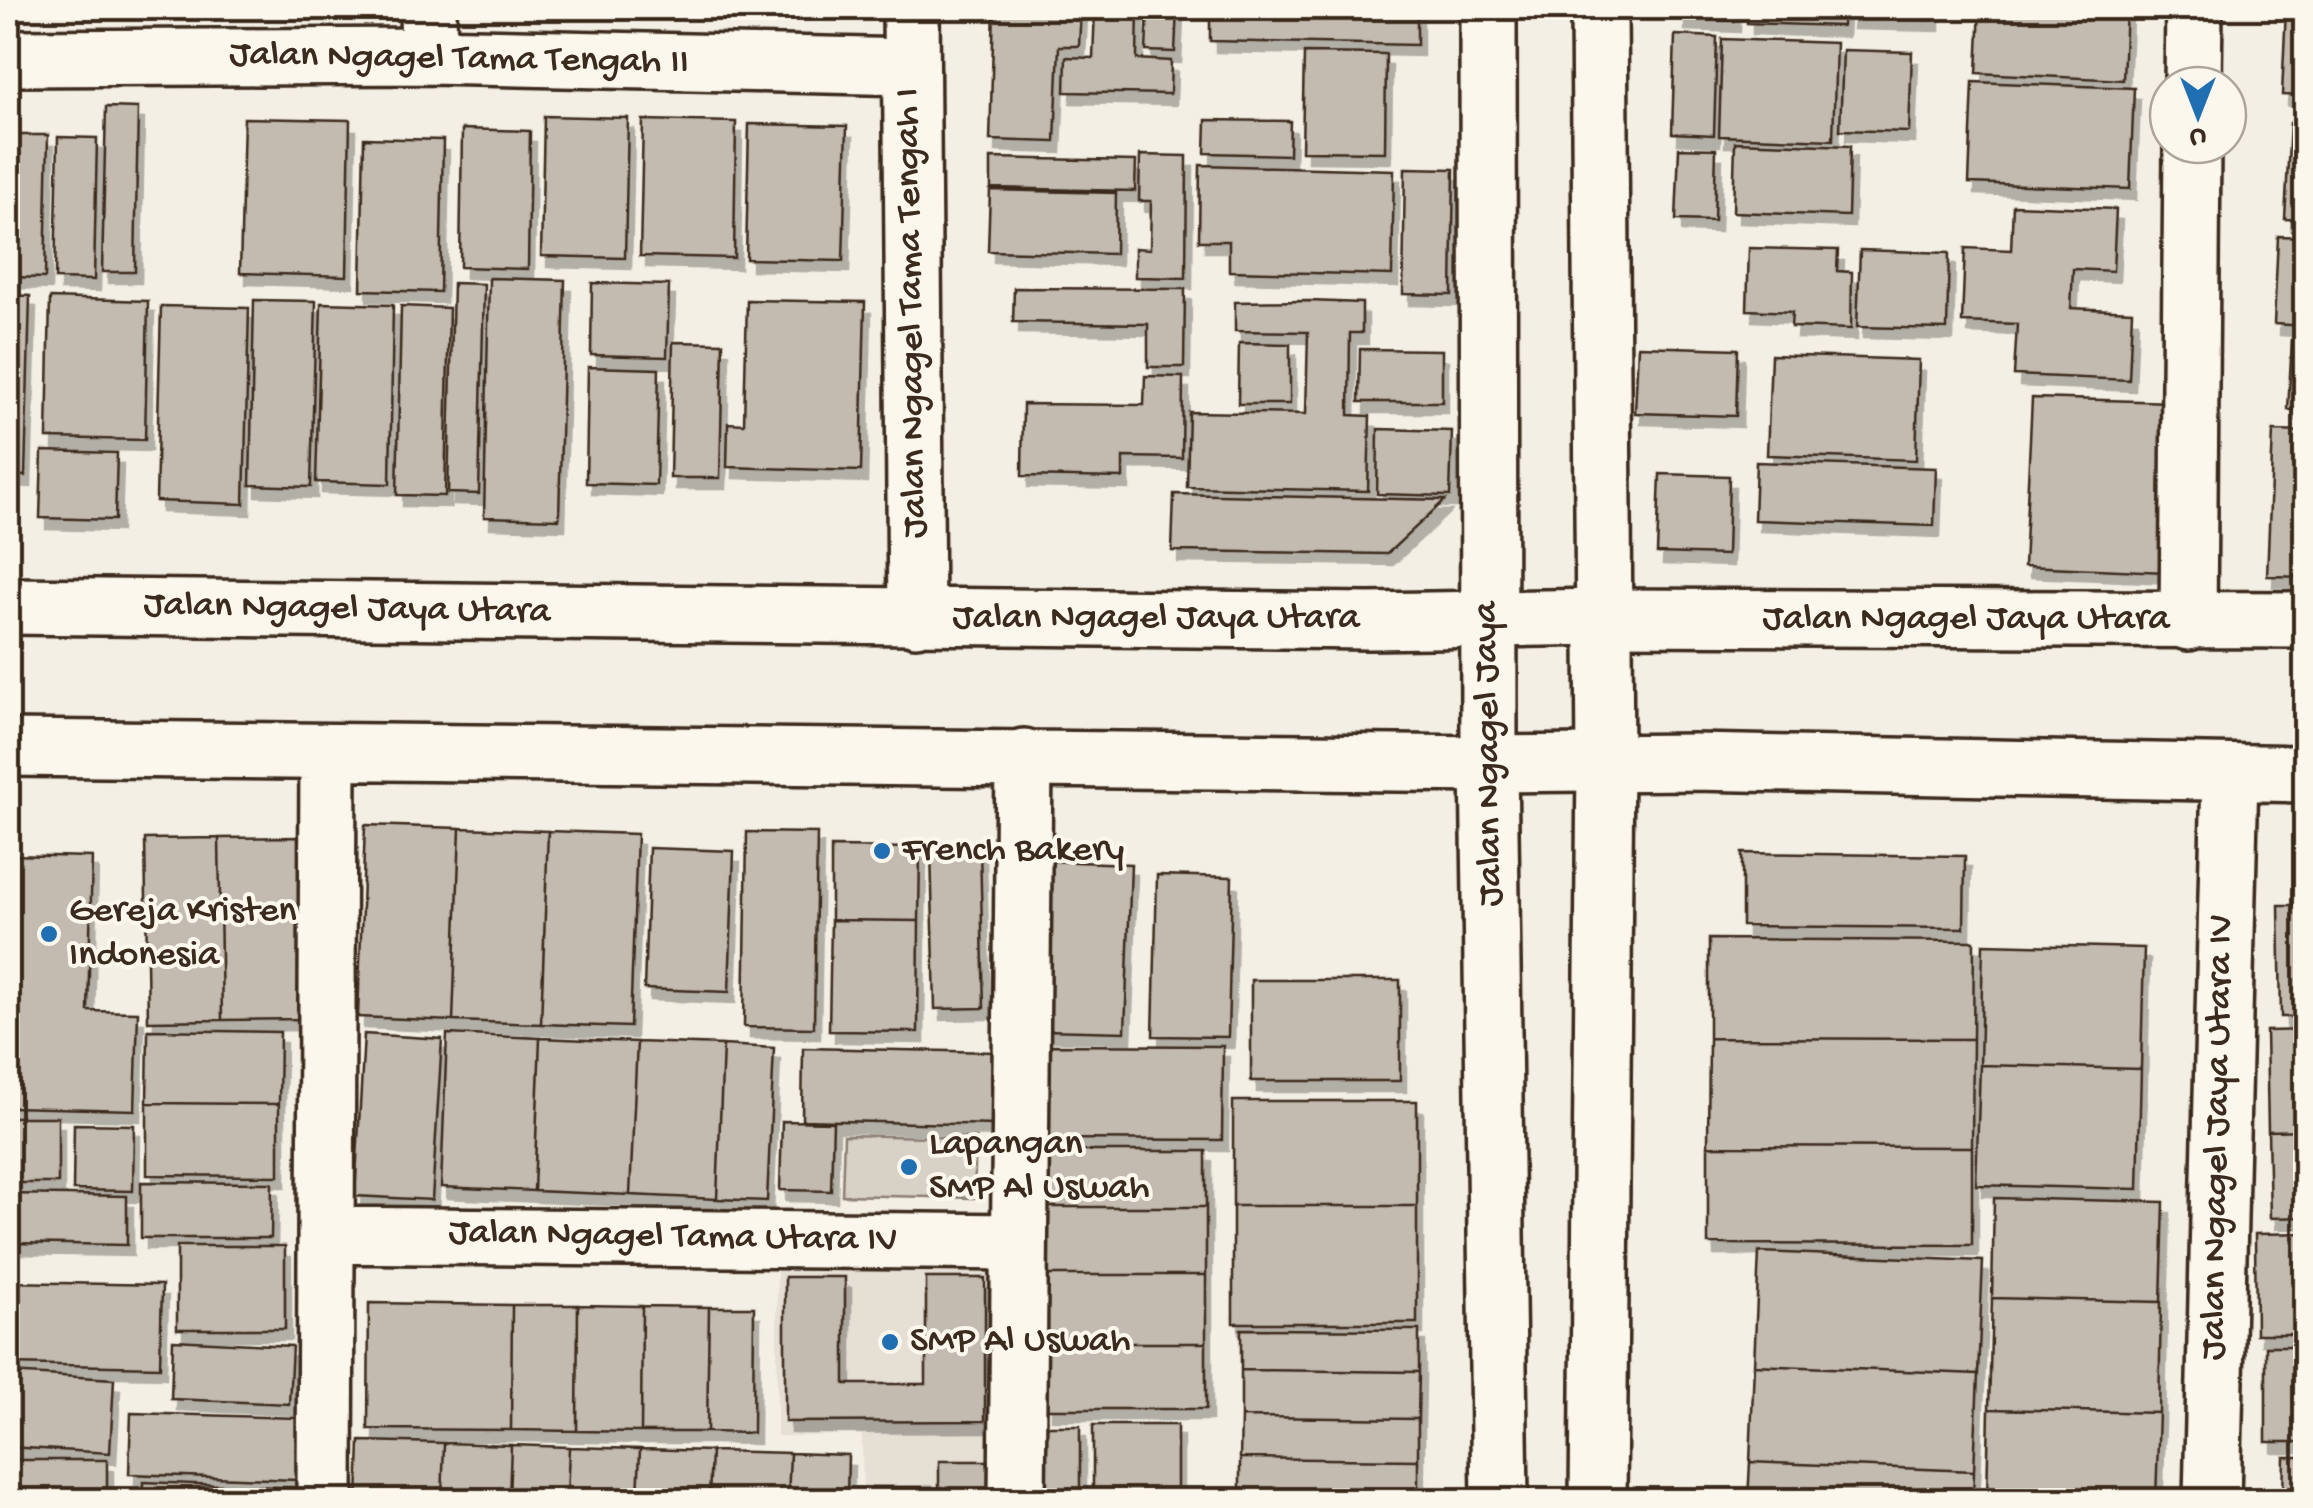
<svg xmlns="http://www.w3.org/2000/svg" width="2313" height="1508" font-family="'Gochi Hand',sans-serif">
  <defs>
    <filter id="shadow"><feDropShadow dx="6" dy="11" stdDeviation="0" flood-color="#0004"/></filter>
  </defs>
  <rect width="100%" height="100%" fill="#f3efe4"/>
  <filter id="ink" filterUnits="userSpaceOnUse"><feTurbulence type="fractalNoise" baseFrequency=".01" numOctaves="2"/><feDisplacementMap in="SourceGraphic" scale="20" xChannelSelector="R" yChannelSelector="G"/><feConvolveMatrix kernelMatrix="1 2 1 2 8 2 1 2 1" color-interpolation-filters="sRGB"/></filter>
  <g filter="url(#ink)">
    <!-- built -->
    <path fill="#e5dfd4" d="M777,1249h227v251h-141l-1,-65 -85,1z"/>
    <!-- green -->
    <path fill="#d8d1c6" stroke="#8a7e72" stroke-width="2.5" d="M844,1135l132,3 -2,60 -132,-3z"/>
    <!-- building -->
    <path fill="#c3bbb0" stroke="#3b2a1e" stroke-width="2.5" filter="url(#shadow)" d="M994,8h87l-2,38h-20l-4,96 -65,-2z
      M1095,8h43l-1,51 34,2 -1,33 -105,-2 1,-35 27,1z
      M1148,8h29l-2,44 -29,-1z
      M1210,8h207v37l-207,-4z
      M1679,8h55v13l-55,-2z
      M1747,8h96l-1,18 -95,-3z
      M1848,8h85v12l-86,-2z
      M1980,8h146l-3,72 -146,-7z
      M2286,8h20v88l-24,-1z
      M1675,35l42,2 -3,98 -42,-2z
      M1722,39l114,4 -3,97 -114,-4z
      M1843,50l69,2 -3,80 -69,-2z
      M1304,53l82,1 -1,98 -83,-1z
      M1973,82l161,6 -4,101 -161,-6z
      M106,107l32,1 -3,164h-33z
      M544,116l84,2 -3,140 -84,-2z
      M244,118l106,2 -3,156 -107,-3z
      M643,120l93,2 -2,136 -94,-2z
      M1206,120l84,1 -1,34 -84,-2z
      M2290,123l16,1v96l-21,-1z
      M749,124l98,2 -4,135 -97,-2z
      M462,129l68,2 -2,138 -68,-2z
      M15,135h33l-3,143 -34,-1z
      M58,137l39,1 -3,142 -39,-1z
      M364,138l79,2 -3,152 -79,-2z
      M1735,142l115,4 -2,70 -115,-4z
      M1679,148l37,1 -2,72 -38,-1z
      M1140,155l47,1 -1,122 -51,-1v-29l15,1 1,-48h-12z
      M991,158l145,3 -1,30 -144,-3z
      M1200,165l194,5 -2,105 -163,-4v-30h-30z
      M1405,168l49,1 -2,126 -49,-1z
      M990,190l126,3 -1,61 -127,-3z
      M2013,205l103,4 -3,62 -40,-2 -2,39 61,3 -3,69 -115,-5 3,-51 -55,-2 3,-74 46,2z
      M2278,236l28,1v89l-32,-2z
      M1749,248l89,2 -1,21 15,1 -1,57 -60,-2 1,-15 -45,-2z
      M1860,250l89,3 -2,76 -90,-2z
      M489,278l76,2 -6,239 -75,-2z
      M453,283l31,1 -5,210 -31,-1z
      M592,283l77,2 -2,72 -76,-2z
      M1014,288l171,1 -1,78h-36v-43l-135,-2z
      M8,295l22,1 -5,180 -17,-1z
      M50,298l98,3 -3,139 -98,-2z
      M254,300l62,1 -5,186 -61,-2z
      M747,300l118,2 -4,169 -134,-4 1,-44 16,1z
      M1309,301l53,2v30h-12l-1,82 21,1 -2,75 -181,-4 2,-75 117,2 2,-82 -73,-1v-29z
      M321,303l72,2 -3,179 -74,-2z
      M161,306l88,2 -5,196 -88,-3z
      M401,306l48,2 -4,188 -48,-1z
      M2292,340l14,1v70l-18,-1z
      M673,342l50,1 -3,135h-50z
      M1239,343l51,1v60h-52z
      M1638,346l100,3 -2,67 -101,-3z
      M1360,349l82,1v52h-83z
      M1771,355l148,5 -3,100 -149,-5z
      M588,367l71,2 -3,116 -70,-2z
      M1145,376l38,1 -1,81 -59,-1v21l-101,-2 1,-72 121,1z
      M2032,398l141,4 -7,170 -142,-6z
      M1378,429l74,2 -2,65 -73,-2z
      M2273,431l33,1v145l-39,-1z
      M42,451l75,2 -2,67 -75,-2z
      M1756,462l180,6 -2,58 -180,-6z
      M1660,474l69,2 -2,79 -70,-2z
      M1174,494l271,6 -58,54 -215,-3z
      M365,825l95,3 -7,193 -95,-4z
      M460,828l88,3 -7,193 -88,-3z
      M548,831l89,3 -7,193 -89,-3z
      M747,832l70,1 -3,195 -70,-1z
      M304,837l3,182 -85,1 -3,-182z
      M219,838l3,182 -74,1 -3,-182z
      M831,847l89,1 -1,73 -88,-1z
      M980,847l4,161 -49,1 -4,-160z
      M649,848l85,3 -5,141 -85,-3z
      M1742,853l223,3 -1,72 -222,-2z
      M8,855l84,2 -4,154 50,1 -3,98 -127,-3z
      M1048,861l83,3 -6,168 -82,-2z
      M1157,875l75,2 -4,160 -75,-1z
      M2279,905h27v112h-25z
      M831,920l88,1 -1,111 -89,-1z
      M1709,939l265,2 -1,98 -264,-1z
      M1983,944l161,4 -3,121 -161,-4z
      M1251,980h149v101h-149z
      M148,1030l132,2 -1,72 -132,-1z
      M2306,1030v100l-38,1 -2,-100z
      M364,1034l78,5 -10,161 -77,-4z
      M447,1034l93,4 -6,153 -93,-4z
      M540,1038l97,4 -7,153 -96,-4z
      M1709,1038l264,1 -1,108 -264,-1z
      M637,1042l86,3 -6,154 -87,-4z
      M723,1045l51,3 -7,153 -50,-2z
      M1045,1045l178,1 -1,94 -178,-1z
      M803,1048l193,4 -1,73 -193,-5z
      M1980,1065l161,4 -3,120 -162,-4z
      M1233,1101h184v105h-184z
      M147,1103l132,1v72l-132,-1z
      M8,1117h50v66h-50z
      M782,1121l51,1 -2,69 -51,-1z
      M74,1124l60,1 -1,66 -60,-1z
      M2306,1130v87l-36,1 -2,-87z
      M1708,1146l264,1v98l-264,-1z
      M1046,1151h160v56h-160z
      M141,1182l131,1 -1,55h-130z
      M8,1194l119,2v49l-119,-2z
      M1994,1198l170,4 -3,100 -169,-4z
      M1233,1206h184v117h-184z
      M1046,1207h160v68h-160z
      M2306,1233v101h-50l-1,-100z
      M177,1246h108v83h-108z
      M1759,1252l224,9 -5,113 -224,-9z
      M1046,1275h160v68h-160z
      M785,1277h60v107h81v-106h59v143l-200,1z
      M8,1282l154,3 -2,82 -152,-3z
      M1992,1298l169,4 -2,111 -170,-4z
      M369,1303l143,2 -1,125 -143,-1z
      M512,1305h66l-1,126 -66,-1z
      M578,1305l64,1 -1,126 -64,-1z
      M642,1306l67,1 -2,125h-66z
      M709,1307h45l-1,126 -46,-1z
      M1241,1329l178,1v42l-178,-2z
      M173,1340l119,6 -3,58 -118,-5z
      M1046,1343h160v66h-160z
      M2266,1346h40v96h-40z
      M1754,1365l224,9 -4,97 -224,-9z
      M1241,1370l178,2 -1,47 -177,-2z
      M8,1373l106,6 -4,74 -102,-6z
      M1989,1409l170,4 -3,87h-169z
      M131,1413l167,5 -2,62 -167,-6z
      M1241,1417l177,2v41l-178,-2z
      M1093,1425h84v74h-84z
      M1037,1426h43v68h-43z
      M360,1441l84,2 -2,57h-84z
      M444,1443l67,2 -2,55h-67z
      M511,1445l58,2 -2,53h-58z
      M569,1447l71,2 -2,51h-71z
      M640,1449l71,2 -2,49h-71z
      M711,1451l79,2 -2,47h-79z
      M790,1453l58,2 -1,45h-59z
      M2284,1457h22v43h-23z
      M1240,1458l178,2v33l-178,-1z
      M8,1460h99v40h-99z
      M939,1461h55v39h-55z
      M1750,1462l224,9 -1,29h-225z
      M143,1482l158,6 -1,12h-157z
      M872,1487h60v13h-60z
      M1240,1492l178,1 -1,7h-177z"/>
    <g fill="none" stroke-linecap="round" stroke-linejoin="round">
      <defs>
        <path id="minor" d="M428,8l1,48
          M911,8l5,610
          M8,58l421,-2 481,11
          M2193,85l1,-77
          M8,606l1361,15 236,-4 701,3
          M2188,622l4,-477
          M8,748l1481,16 205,-2 612,12
          M327,1235l692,7
          M325,1500l3,-747
          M1017,1500l7,-743
          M2212,1500l18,-726"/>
        <path id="major" d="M1488,8l1,756 11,736
          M1598,1500l7,-739 -6,-753"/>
      </defs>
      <!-- minor casing -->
      <use href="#minor" stroke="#3b2a1e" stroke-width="62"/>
      <!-- major casing -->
      <use href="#major" stroke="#3b2a1e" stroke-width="62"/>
      <!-- minor -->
      <use href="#minor" stroke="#fbf7ec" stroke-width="55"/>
      <!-- major -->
      <use href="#major" stroke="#fbf7ec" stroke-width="55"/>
    </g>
  </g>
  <!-- markers -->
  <g fill="#1f6fb2" stroke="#fbf7ec" stroke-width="4">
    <circle cx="882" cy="851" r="10"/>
    <circle cx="49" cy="934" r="10"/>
    <circle cx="909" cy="1167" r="10"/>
    <circle cx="890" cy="1342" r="10"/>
  </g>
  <g text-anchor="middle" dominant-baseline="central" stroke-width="8" stroke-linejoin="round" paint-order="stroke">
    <!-- street labels -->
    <g font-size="38" fill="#3b2a1e" stroke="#fbf7ec">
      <text transform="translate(459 60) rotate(1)">Jalan Ngagel Tama Tengah II</text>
      <text transform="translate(913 313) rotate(-91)">Jalan Ngagel Tama Tengah I</text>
      <text transform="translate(347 610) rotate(1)">Jalan Ngagel Jaya Utara</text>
      <text x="1156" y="619">Jalan Ngagel Jaya Utara</text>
      <text x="1966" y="620">Jalan Ngagel Jaya Utara</text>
      <text transform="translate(1490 754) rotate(-91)">Jalan Ngagel Jaya</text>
      <text transform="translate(2219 1137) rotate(-89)">Jalan Ngagel Jaya Utara IV</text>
      <text transform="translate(673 1238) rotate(1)">Jalan Ngagel Tama Utara IV</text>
    </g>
    <!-- poi labels -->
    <g font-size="38" fill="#3b2a1e" stroke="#fbf7ec" text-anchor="start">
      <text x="902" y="851">French Bakery</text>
      <text x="69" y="912">Gereja Kristen<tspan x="69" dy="44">Indonesia</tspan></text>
      <text x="929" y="1145">Lapangan<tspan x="929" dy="44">SMP Al Uswah</tspan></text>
      <text x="910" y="1342">SMP Al Uswah</text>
    </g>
  </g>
  <!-- margin -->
  <rect width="2313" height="1508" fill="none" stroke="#fbf7ec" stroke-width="40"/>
  <rect x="20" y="20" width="2273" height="1468" fill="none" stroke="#3b2a1e" stroke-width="4" filter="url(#ink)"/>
  <!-- north arrow -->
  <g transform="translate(2198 115) rotate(180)"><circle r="48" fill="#fbf7ec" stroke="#aea59a" stroke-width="2.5"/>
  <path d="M0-8L18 38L0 25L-18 38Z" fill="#1f6fb2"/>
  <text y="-15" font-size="28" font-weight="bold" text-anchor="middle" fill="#3b2a1e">U</text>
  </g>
</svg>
